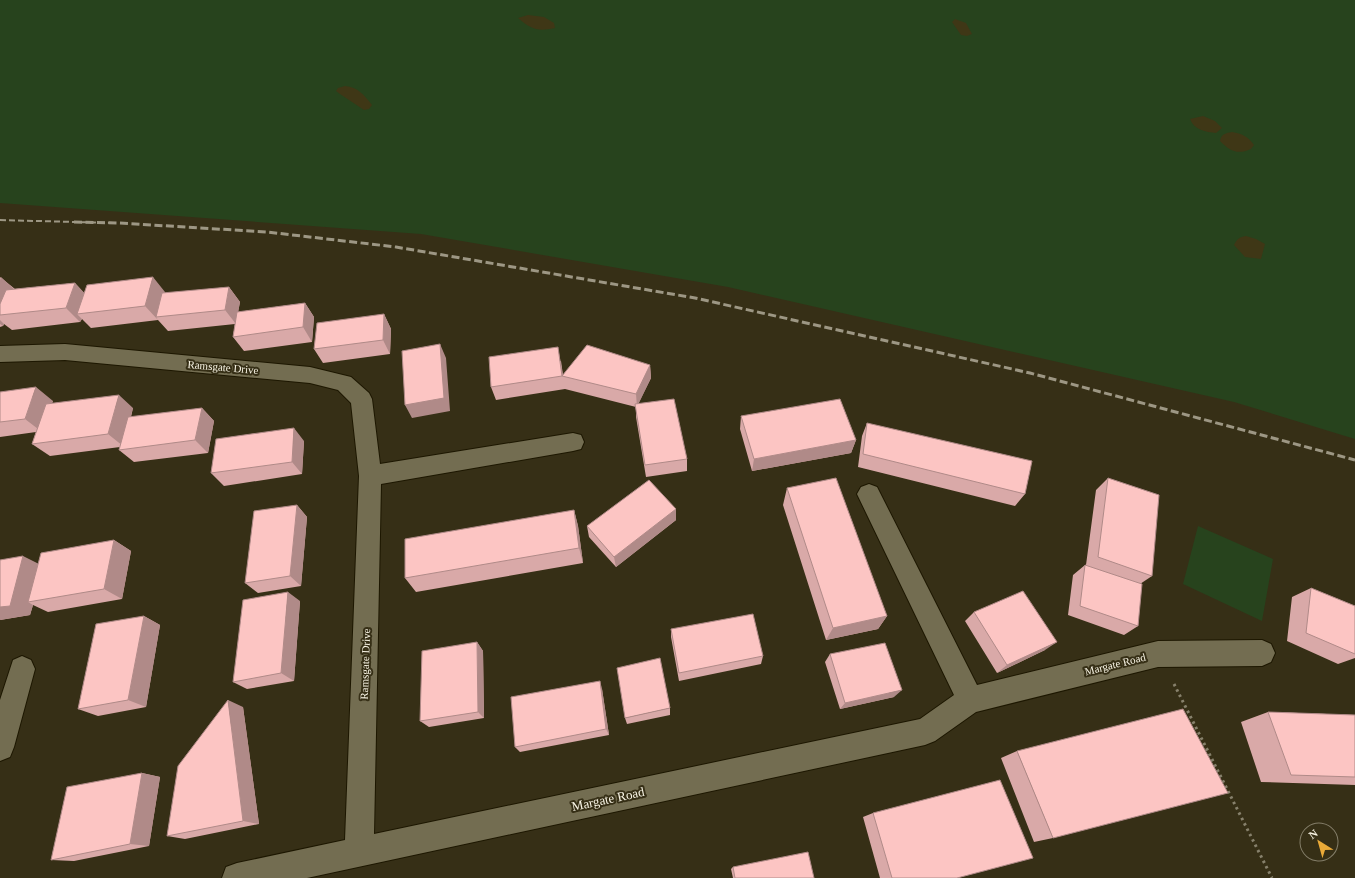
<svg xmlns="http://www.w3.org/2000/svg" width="1355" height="878" font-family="'Times New Roman',serif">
  <rect width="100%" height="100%" fill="#362f16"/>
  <!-- green -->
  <path fill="#27431d" d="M0,0h1355v439l-121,-37 -506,-115 -307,-53 -421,-31z
    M1198,526l75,33 -11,62 -79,-37z"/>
  <!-- sand -->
  <path fill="#3f3716" d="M528,15l16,2 10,6 1,5c-18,4 -24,1 -37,-10z
    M955,19l11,4 6,11 -5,2 -6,-1 -9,-13z
    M345,86c13,1 19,9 27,19l-3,4 -5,1 -24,-16 -4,-3 2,-3z
    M1203,116l12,5 7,7 -6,5c-10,-1 -22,-3 -26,-14z
    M1232,132c10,2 16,4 22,13l-3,4c-14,6 -21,2 -31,-8 1,-7 6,-8 12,-9z
    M1246,236l10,3 9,5 -4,15 -16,-2 -11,-12c3,-6 5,-8 12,-9z"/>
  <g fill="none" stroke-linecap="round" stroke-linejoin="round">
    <defs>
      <path id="minor" d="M65,344l245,23 41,10 18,16 3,6 8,65 193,-31 8,2 3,7 -3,7 -8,2 -192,33 -7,350 546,-115 34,-24 -97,-201 4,-7 8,-3 8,3 100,198 181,-44 104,-1 9,4 4,9 -4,9 -9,4 -104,1 -182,45 -41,29 -10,4 -618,133h-85l4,-11 11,-4 108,-23 14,-364 -8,-73 -13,-13 -28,-7 -245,-23 -65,2v-16z
        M22,656l9,4 4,9 -21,78 -4,10 -10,4v-61l13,-40z"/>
    </defs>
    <!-- minor casing -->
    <use href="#minor" stroke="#1d1701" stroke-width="2"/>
    <!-- path -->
    <path stroke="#87816c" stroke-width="3" stroke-dasharray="2.5 3.5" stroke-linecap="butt" d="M1174,684l98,194"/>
    <!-- minor -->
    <use href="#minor" fill="#736d51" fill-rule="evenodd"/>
    <!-- rail-far1 -->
    <path stroke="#9d9784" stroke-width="2" stroke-dasharray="6 3" stroke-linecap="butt" d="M0,220l113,3"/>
    <!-- rail -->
    <path stroke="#9d9784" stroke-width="3" stroke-dasharray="8 3.5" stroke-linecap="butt" d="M74,222l45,1 148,9 129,15 299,51 335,75 325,87"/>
  </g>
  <!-- wall -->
  <path fill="#d9a9a8" d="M0,277l15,12 60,-6 9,10 81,-1v1l64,-6 11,15 -2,10 67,-9 9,14 -2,25 -68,9 -11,-14 2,-13 -67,7 -10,-11 -67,8 -9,-9 -2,3 -68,8 -8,-6 -1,2 -3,1z
    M384,314l7,15 -1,25 -67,9 -9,-14z
    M561,361l2,14 87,-10 1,13 -13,26 49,55v12l-41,6 -10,-60v-10l-71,-18 -69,11 -5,-13z
    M0,392l53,9 -1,2 81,5 -2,9 71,-9 12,13 -6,32 -74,9 -15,-12 1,-3 -70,9 -18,-12 4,-12 -36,5z
    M741,416l115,24 -5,13 -99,18 -12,-42z
    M867,423l158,71 -10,12 -157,-39 4,-31z
    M304,441l-2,33 -78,12 -13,-13z
    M1108,478l44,98 -12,8 -2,42 -14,9 -56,-20 5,-40 12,-10h1l10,-75z
    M787,488l100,128 -9,13 -52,11 -43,-135z
    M297,505l10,12 -6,69 -43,7 -13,-10z
    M676,509v11l-60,47 -27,-30 -2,-11z
    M574,510l4,16 5,37 -167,29 -11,-14z
    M114,540l17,11 -9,48 -74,13 -15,-7 -3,10 -30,5 38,-56z
    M1311,588l44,18v52l-17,6 -51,-23 5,-44z
    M300,601l-6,80 -47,8 -14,-7z
    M974,612l71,38 -48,23 -32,-52z
    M144,616l16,9 -14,82 -48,9 -20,-7z
    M671,629l92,27 -2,8 -82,17 -8,-44z
    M477,642l6,9 1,67 -55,9 -9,-6z
    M830,654l64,43 -54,12 -15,-47z
    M602,689l7,46 -89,17 -5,-5z
    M243,707l16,117 -74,15 -18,-3z
    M670,708v7l-43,9 -2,-6z
    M1268,712l87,3v70l-94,-3 -20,-60z
    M1017,751l36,87 -19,4 -33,-84z
    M142,773l18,4 -11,69 -75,15 -23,-1z
    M873,813l84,65h-77l-17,-61z
    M733,867l81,11h-81l-2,-9z"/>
  <!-- shaded-wall -->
  <path fill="#b08a88" d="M1,277l16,15 -17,23v-35z
    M153,277l12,15 -6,24 -3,1 2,3 -13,-14z
    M75,283l14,15 -12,16 5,5 -2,3 -14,-14z
    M229,287l11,15 -4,22 -11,-14z
    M305,303l9,14 -2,25 -9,-15z
    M384,314l7,15 -1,25 -7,-14z
    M0,320l4,4 -1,2 -3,-2z
    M440,344l6,14 4,53 -38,7 -7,-13z
    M558,347l5,29h-1l3,13 -3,-13z
    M650,365l1,13 -14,29 -1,-13z
    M36,387l17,14 -11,31 -17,-13z
    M119,395l14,13 -10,38 -15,-12z
    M202,408l12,13 -6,32 -13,-13z
    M294,428l10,13 -2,33 -10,-12z
    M856,440l-5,13 -99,18 2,-12z
    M297,505l10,12 -6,69 -11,-10z
    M676,509v11l-60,47 -2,-10z
    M574,510l4,16 5,37 -4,-15z
    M114,540l17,11 -9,48 -18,-10z
    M23,556l20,10 -15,36 5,3 -3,10 -30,5v-13z
    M288,592l12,9 -6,80 -13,-8z
    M144,616l16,9 -14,82 -18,-7z
    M887,616l-9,13 -52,11 7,-12z
    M477,642l6,9 1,67 -6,-6z
    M1057,642l-12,8 -48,23 10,-8z
    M600,681l2,8 7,46 -3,-6z
    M902,690l-8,7 -54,12 5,-6z
    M228,700l15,7 16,117 -16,-3z
    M142,773l18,4 -11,69 -19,-2z"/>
  <!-- building -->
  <path fill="#fcc5c3" stroke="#b08a88" d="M153,277l-8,29 -68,8 10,-29z
    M75,283l-9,25 -66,7v-11l6,-14z
    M229,287l-4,23 -69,7 6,-24z
    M305,303l-2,24 -70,10 4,-25z
    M384,314l-1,26 -69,9 3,-26z
    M440,344l4,54 -39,7 -3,-54z
    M587,345l63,20 -14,29 -74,-18z
    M558,347l4,29 -71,11 -2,-30z
    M36,387l-11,32 -25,3v-30z
    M119,395l-11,39 -76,10 14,-40z
    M674,399l13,60 -42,6 -10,-61z
    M840,399l16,41 -102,19 -13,-43z
    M202,408l-7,32 -76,10 9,-33z
    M867,423l165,38 -7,33 -162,-40z
    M294,428l-2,34 -81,11 5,-34z
    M836,478l51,138 -54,12 -46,-140z
    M1108,478l51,17 -7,81 -54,-19z
    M649,480l27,29 -62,48 -27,-31z
    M297,505l-7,71 -45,7 9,-72z
    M574,510l5,38 -174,30v-39z
    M114,540l-10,49 -76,13 13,-49z
    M23,556l-13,50 -10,1v-47z
    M1085,565l57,19 -4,42 -58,-20z
    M1311,588l44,18v48l-49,-21z
    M1023,591l34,51 -50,23 -33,-53z
    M288,592l-7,81 -48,9 10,-82z
    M753,614l10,42 -84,17 -8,-44z
    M144,616l-16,84 -50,9 18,-85z
    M477,642l1,70 -58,9 2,-70z
    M885,643l17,47 -57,13 -15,-49z
    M660,658l10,50 -45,10 -8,-50z
    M600,681l6,48 -91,18 -4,-50z
    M228,700l15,121 -76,15 11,-70z
    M1183,709l45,84 -175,45 -36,-87z
    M1268,712l87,3v62l-64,-2z
    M142,773l-12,71 -79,16 16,-73z
    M1000,780l33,78 -76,20h-65l-19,-65z
    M808,852l6,26h-79l-2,-11z"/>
  <g text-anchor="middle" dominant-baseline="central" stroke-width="4" stroke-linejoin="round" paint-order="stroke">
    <!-- street labels -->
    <g font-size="11" fill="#f8f4e5" stroke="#362f16">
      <text transform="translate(223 367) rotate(5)">Ramsgate Drive</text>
      <text transform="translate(365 664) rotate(-88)">Ramsgate Drive</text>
      <text transform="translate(1115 664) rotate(-14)">Margate Road</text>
    </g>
    <!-- near-street labels -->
    <g font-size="13" fill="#f8f4e5" stroke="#362f16">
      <text transform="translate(608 799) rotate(-12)">Margate Road</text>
    </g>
  </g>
  <!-- north arrow -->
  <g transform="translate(1319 842) rotate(323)"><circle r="19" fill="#362f16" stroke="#847e69"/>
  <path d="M0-3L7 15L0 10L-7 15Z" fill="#eaaa38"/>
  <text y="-6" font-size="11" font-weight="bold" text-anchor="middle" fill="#f8f4e5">N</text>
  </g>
</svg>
